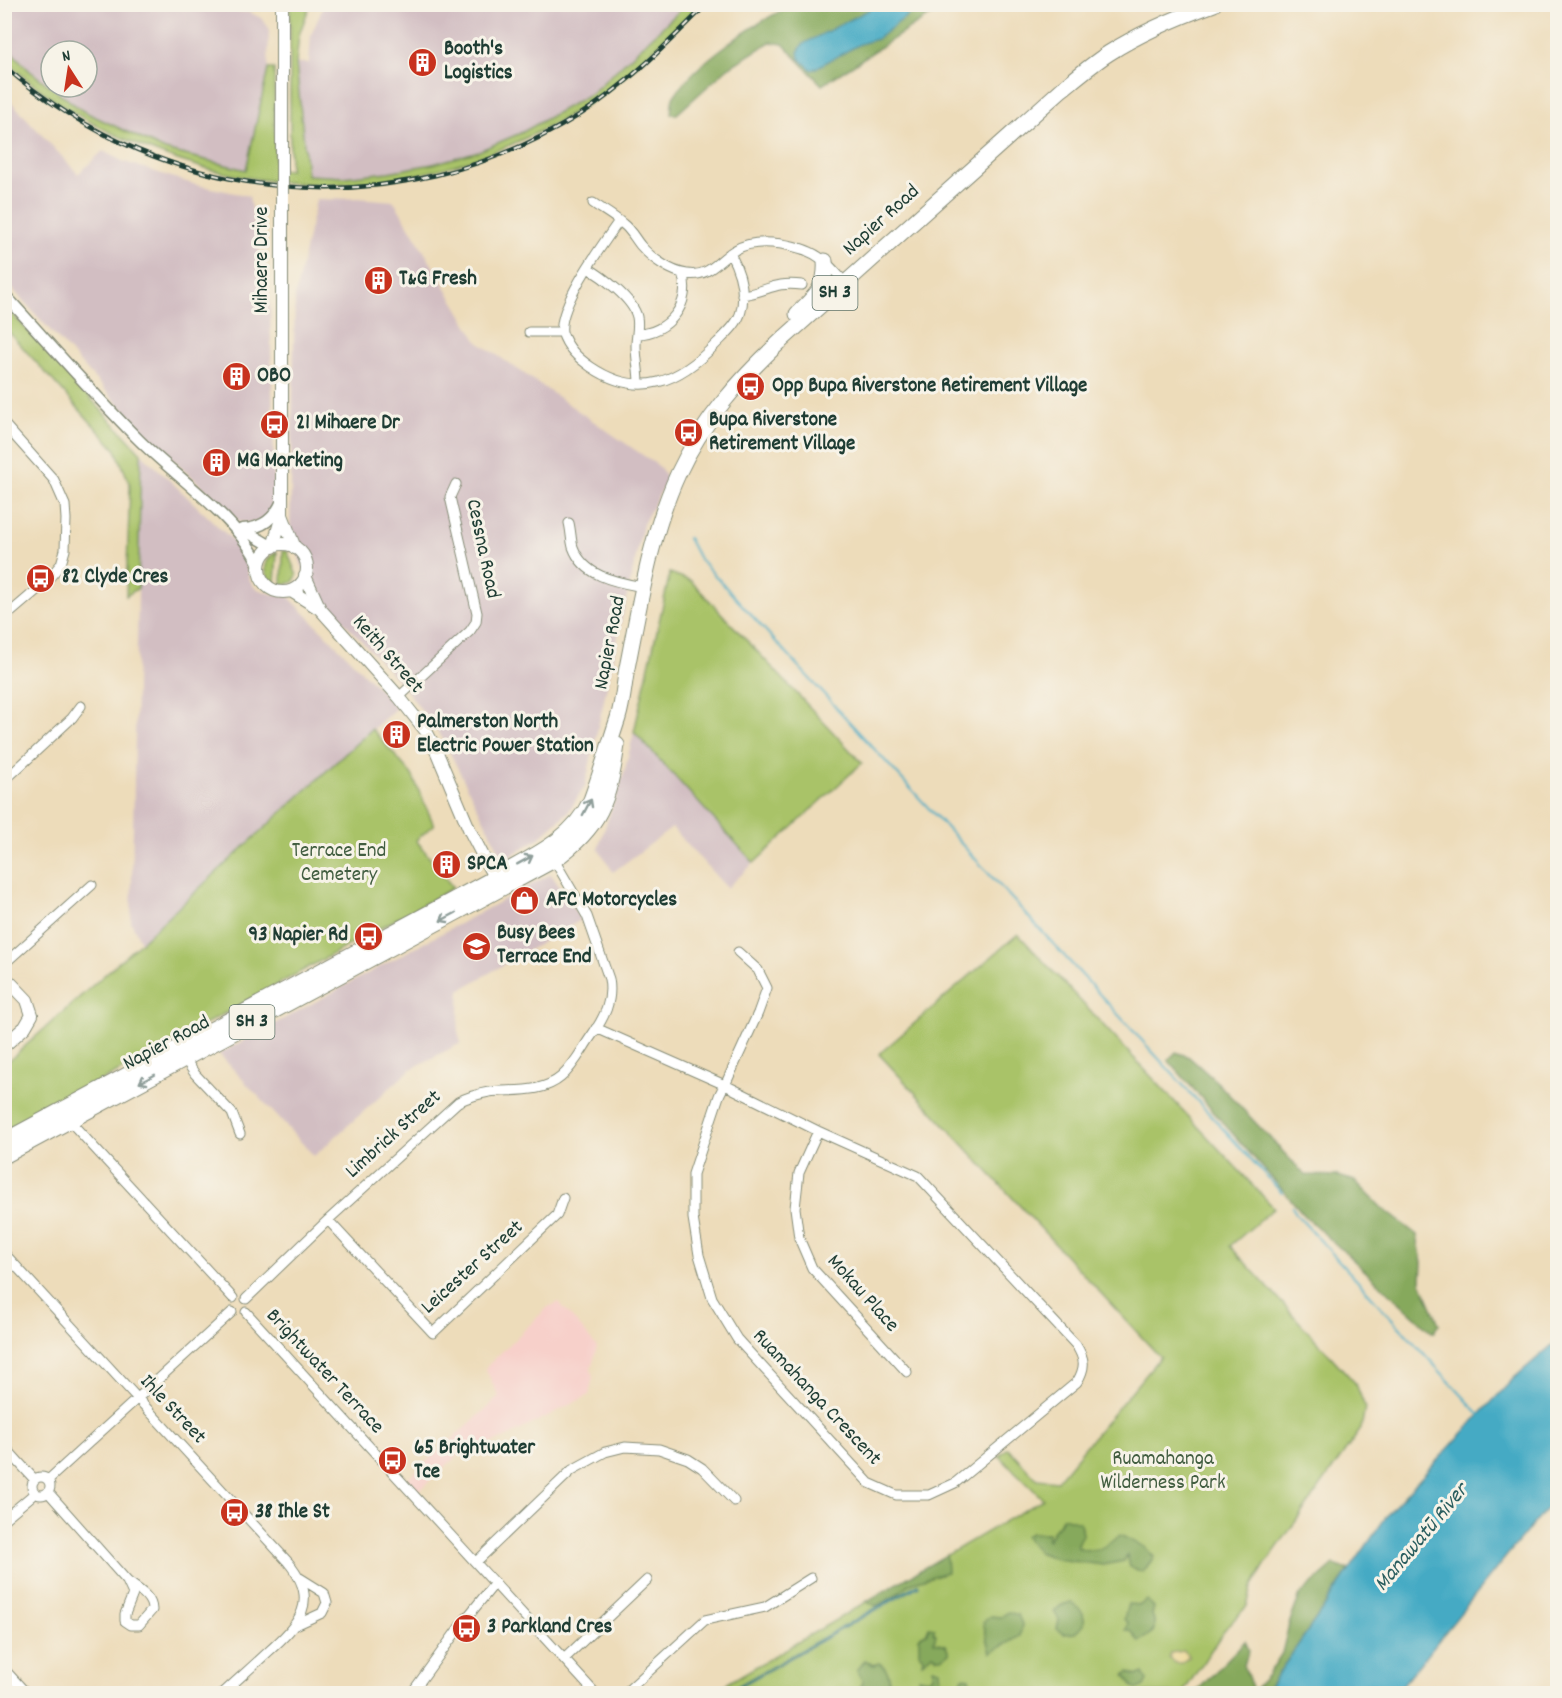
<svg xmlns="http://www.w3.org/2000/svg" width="1562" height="1698" font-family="Dekko,sans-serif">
  <rect width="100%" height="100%" fill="#f7f3e8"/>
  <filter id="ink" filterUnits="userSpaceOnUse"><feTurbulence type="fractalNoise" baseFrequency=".0167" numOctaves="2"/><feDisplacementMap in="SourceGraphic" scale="12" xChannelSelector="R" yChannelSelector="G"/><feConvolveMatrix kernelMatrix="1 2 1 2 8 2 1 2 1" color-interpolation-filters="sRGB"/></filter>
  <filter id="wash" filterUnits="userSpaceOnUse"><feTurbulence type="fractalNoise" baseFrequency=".008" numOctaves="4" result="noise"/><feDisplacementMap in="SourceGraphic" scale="24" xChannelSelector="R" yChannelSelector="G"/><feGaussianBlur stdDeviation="1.35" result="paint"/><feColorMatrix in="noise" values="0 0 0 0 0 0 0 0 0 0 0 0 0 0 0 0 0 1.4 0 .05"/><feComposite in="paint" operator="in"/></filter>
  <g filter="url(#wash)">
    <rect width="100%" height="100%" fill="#eddcba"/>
    <!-- built -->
    <path fill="#f7d0ca" d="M559,1302l38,45 -6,23 2,7 -4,18 -84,43 -47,17 -40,36 -11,-12 92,-82 -14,-29 63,-61z"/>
    <!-- industrial -->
    <path fill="#d2bec2" d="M5,5h184l14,5 46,2 12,6 8,10 -1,41 -22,101 -81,-20 -82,-39 -32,-24h36v-36h-36v36l-21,-16 -25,-27z
      M324,5h362l-94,88 -69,39 -44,19 -46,13 -45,8 -44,5 -37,-1 -11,-113h13l2,-28z
      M5,95l73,79 25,-23 19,10 71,23 56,12 21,109 5,201 -10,14 -10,3 -15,-1 -100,-94 -135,-147z
      M358,198l36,3 84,141 182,125 7,13 -24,44 -58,262 -17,26 -29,26 -35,22 -61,-121 -39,-52 -96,-104 -18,-51 5,-236 21,-96z
      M141,453l104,99 4,27 6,9 20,7 13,1 109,111 -256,235 -10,-20z
      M634,732l120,131 -27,25 -55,-60 -59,44 -15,-24 26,-75z
      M551,874l30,46 -121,70 -2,42 3,11 -50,26 -97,87 -95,-102z"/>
    <!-- green -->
    <path fill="#a9c368" stroke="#64804e" stroke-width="1.5" d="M290,5h20l-11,30 -3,28 11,112 37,2 44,-5 45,-8 46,-13 44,-19 69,-39 94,-88h13c-37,36 -73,76 -119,104 -142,86 -299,100 -451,32 -44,-19 -91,-48 -124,-82l-1,-15 26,27 53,40 82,39 81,20 22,-101h6l1,100 15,1z
      M5,306l136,147 -3,135 -12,8 4,-111 -14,-35 -111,-122z
      M283,551h4l10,25 -4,6 -11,4z
      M277,552l-2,32c-13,-10 -13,-24 2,-32z
      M670,573l21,8 171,182 -108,100 -120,-131z
      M372,729l40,46 22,50 -18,15 37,48 -448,246 -1,-69 137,-123z
      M1018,934l256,274 -44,38 126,138 9,23 -4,22 -96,136 -13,22 -5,19 -22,23 -42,64 -474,1 334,-195 -44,-43 9,-8 29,31 20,2 103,-124 -281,-303z"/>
    <!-- forest -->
    <path fill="#86a95c" stroke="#527348" stroke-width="1.5" d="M792,5h162l-30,14 -102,66 -39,-41 -13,-2 -42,26 -51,46h-6c1,-5 0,-13 3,-18 23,-35 80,-72 118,-91z
      M1176,1052l13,5 28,25 88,93 33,1 17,5 26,26 36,28 5,27 -1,20 18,42 -6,9 -127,-116 -138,-157z
      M1063,1517l17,5 2,13 -5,12c22,8 26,0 43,-12l25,12 9,10 -11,15 -13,-5 -3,-12 -3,6 -21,4 -46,-6 -19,-7 -13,-16 6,-3h17l-1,8z
      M946,1555l1,17 -36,11 -19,15 -16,8 -9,-5z
      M1334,1565l15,5 -84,123 -71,1 51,-53 4,9 -5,15 9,26 15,-16 14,-22 7,-29 11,-29z
      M1147,1600l7,7 -2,8 2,5v11l-15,11 -8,-12h-5l2,-7 -4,-4 4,-15 12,1z
      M1071,1602c10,7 14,11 13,23l-9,8 -11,1 -7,-5 2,-9 -5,-9 8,-6z
      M1008,1612l10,3 4,9 -2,12 -29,17 -8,-31 8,-6 10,1z
      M929,1627l6,1 -2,4 3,2 -2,8 12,3 3,8 -7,5h-5l-4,-4 -11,8 1,-5 -4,-4v-16l8,-5z
      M865,1660l8,5 6,-2c11,7 13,18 7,30h-17l-2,-6 -7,1 3,-6 -6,-11z
      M933,1668l7,2 2,23h-26l3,-16 9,2 5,-3z
      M1129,1672l7,4 7,-3 4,7 -3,6 -6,3 -5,-2 -8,-12z
      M963,1677l7,1 -1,15h-13z"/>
    <!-- sand -->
    <path fill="#eeda9e" stroke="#868c69" stroke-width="1.5" d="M1184,1651l5,6 -8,6h-5l-7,-5 1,-5z"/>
    <!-- water -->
    <path fill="#44aac4" stroke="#32747c" stroke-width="1.5" d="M878,5h55l-21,7 -35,27 -17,5 -48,26 -13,-12 -1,-6 5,-8z
      M1557,1341v155l-48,57 -113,140h-131l125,-182 124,-133z
      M918,1584l1,2 -191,107 -1,-1z"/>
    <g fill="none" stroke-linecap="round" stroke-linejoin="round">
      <!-- stream -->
      <path stroke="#44aac4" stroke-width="2" d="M688,538l10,19 584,636
        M1292,1207l5,8 184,201"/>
    </g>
  </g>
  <g filter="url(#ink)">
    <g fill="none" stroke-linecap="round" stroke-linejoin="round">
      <defs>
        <path id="minor" d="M593,203c10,7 21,13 30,21 8,6 12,15 18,22 10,12 30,26 46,28 22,4 32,-15 48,-24 22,-14 68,-6 88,10 8,6 15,15 22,23
          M588,268c15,9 45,31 49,49 2,10 -1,19 -1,29 0,12 3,25 3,38
          M742,295c26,-3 31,-14 60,-10
          M529,332h33c-4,-27 41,-88 57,-111
          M562,332c5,16 16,26 29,35 49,33 88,15 126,-24 9,-9 21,-19 24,-32 5,-20 -2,-41 -11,-58
          M637,334c31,0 56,-31 45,-61
          M4,424l50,56 11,25 1,14 -1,31 -4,14 -16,19 -41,35
          M569,523c2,8 2,17 4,24 11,30 43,35 70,40
          M399,697l71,-66 6,-9 1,-9 -27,-116 6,-13
          M4,781l68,-63 9,-12
          M4,964l88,-79
          M596,1028l129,57 93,46 100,45 158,169c9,14 10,22 1,37l-122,101 -26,12h-33l-27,-12 -132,-144 -25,-41 -13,-43 -6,-37v-44l26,-78c2,-5 5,-10 8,-15l31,-68 9,-25 -9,-18 -20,-18
          M185,1059l10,15 37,39 8,21
          M66,1117l167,181
          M818,1131l-19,42 -4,35 4,30 13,30 95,104
          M328,1220l105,113 124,-118 6,-17
          M4,1253l284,309c33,39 11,62 -20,90 -15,14 -31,28 -46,42
          M246,1299l82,-79 130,-118c10,-5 20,-8 31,-10 24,-3 52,2 72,-15 13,-11 21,-28 31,-42 12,-17 21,-34 17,-56l-22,-63 -34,-58
          M246,1312l350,382
          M4,1446l30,33
          M32 1486a9 9 0 1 1 18 0a9 9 0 1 1-18 0Z
          M48,1480l184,-168
          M48,1492l79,89 6,13 -8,20v7l6,4h8l13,-15c0,-14 -15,-21 -25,-29
          M4,1519l31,-26
          M476,1562l96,-92 33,-18 20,-5 34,2 29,10 14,9 32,33
          M296,1625l26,-12 5,-10 -3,-10 -24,-15
          M564,1659l83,-79
          M4,1669l23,25
          M411,1694l50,-69 34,-42
          M624,1694l81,-74 60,-13 46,-29"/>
        <path id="tertiary" d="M4,294c45,49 88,99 135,146 37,37 99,78 120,125
          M242,529c21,-1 32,-10 40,-28
          M242,529l31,18"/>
        <path id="secondary" d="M282,4v166
          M282,515l13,33
          M259 568a24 24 0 1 1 48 0a24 24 0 1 1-48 0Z
          M273,547l9,-32v-310
          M305,576l15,33
          M291,591l29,18 79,88 27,34 9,17 35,83 28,54
          M4,976l23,24 5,15 -7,12 -21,19"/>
        <path id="trunk" d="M797,314c18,-18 30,-26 28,-53
          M4,1141l490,-263c37,-21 78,-37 97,-78 10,-27 18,-55 27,-82 5,-16 6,-34 9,-50 13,-65 23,-133 51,-194 25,-54 63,-96 106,-136l277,-248c16,-13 31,-26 48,-37 33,-21 69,-36 105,-49
          M4,1156l550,-296c47,-33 55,-60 63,-115"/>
      </defs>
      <!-- minor casing -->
      <use href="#minor" stroke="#868c77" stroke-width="11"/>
      <!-- tertiary casing -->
      <use href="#tertiary" stroke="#868c77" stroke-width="13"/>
      <!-- secondary casing -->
      <use href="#secondary" stroke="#868c77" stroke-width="14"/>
      <!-- trunk casing -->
      <use href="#trunk" stroke="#868c77" stroke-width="17"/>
      <!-- minor -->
      <use href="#minor" stroke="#fff" stroke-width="9"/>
      <!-- tertiary -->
      <use href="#tertiary" stroke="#fff" stroke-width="10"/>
      <!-- secondary -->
      <use href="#secondary" stroke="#fff" stroke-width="12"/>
      <!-- trunk -->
      <use href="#trunk" stroke="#fff" stroke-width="15"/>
      <defs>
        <path id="rail" d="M4,66c163,142 393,163 577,48 47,-30 86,-70 126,-110"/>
      </defs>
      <!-- rail casing -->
      <use href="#rail" stroke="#1f3d34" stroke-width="4.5"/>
      <!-- rail -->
      <use href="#rail" stroke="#f7f3e8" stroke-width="2" stroke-dasharray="7" stroke-linecap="butt"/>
      <defs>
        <path id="secondary-bridge" d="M282,205v-35"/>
      </defs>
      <!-- secondary-bridge casing -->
      <use href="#secondary-bridge" stroke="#868c77" stroke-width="14" stroke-linecap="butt"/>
      <!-- secondary-bridge -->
      <use href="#secondary-bridge" stroke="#fff" stroke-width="12"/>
    </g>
    <!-- one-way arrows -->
    <defs><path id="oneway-shaft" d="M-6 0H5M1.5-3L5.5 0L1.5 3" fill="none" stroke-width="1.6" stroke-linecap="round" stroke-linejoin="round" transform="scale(1.5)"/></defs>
    <g stroke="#8f9e9a">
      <use href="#oneway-shaft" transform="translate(587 807) rotate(-62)"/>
      <use href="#oneway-shaft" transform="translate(525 860) rotate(-29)"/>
      <use href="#oneway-shaft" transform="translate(448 917) rotate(152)"/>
      <use href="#oneway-shaft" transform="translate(147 1079) rotate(152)"/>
    </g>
  </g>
  <!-- icons -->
  <defs>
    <symbol id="building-disc" viewBox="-11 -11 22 22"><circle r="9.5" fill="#c8321e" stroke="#f7f3e8"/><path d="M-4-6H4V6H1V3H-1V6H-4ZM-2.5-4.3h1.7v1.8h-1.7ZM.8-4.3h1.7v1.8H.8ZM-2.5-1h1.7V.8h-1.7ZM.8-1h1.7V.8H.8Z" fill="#fff"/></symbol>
    <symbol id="bus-disc" viewBox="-11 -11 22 22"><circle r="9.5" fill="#c8321e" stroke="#f7f3e8"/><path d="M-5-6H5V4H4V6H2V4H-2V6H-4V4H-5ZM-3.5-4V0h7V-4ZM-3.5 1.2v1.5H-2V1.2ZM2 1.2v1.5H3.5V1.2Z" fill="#fff"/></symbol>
    <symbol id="shop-disc" viewBox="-11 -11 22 22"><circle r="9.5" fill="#c8321e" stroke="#f7f3e8"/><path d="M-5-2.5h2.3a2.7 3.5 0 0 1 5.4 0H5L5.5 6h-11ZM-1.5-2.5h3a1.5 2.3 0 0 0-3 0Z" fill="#fff"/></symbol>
    <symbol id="school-disc" viewBox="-11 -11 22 22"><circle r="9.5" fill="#c8321e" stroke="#f7f3e8"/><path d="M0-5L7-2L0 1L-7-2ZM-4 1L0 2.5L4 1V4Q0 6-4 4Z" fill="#fff"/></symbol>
  </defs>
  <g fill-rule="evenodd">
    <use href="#building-disc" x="406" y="46" width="33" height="33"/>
    <use href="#building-disc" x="362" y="264" width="33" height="33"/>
    <use href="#building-disc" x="220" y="360" width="33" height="33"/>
    <use href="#bus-disc" x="734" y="370" width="33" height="33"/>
    <use href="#bus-disc" x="258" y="408" width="33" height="33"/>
    <use href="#bus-disc" x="672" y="416" width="33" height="33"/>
    <use href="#building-disc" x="200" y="446" width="33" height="33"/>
    <use href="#bus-disc" x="24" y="562" width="33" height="33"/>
    <use href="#building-disc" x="380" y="718" width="33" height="33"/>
    <use href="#building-disc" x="430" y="848" width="33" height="33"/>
    <use href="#shop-disc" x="508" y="884" width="33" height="33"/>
    <use href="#bus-disc" x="352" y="920" width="33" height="33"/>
    <use href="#school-disc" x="460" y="930" width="33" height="33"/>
    <use href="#bus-disc" x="376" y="1444" width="33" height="33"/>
    <use href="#bus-disc" x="218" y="1496" width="33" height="33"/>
    <use href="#bus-disc" x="450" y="1612" width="33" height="33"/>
  </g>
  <g text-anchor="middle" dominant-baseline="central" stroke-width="6" stroke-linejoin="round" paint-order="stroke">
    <!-- shield labels -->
    <g fill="#f7f3e8" stroke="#60746a" stroke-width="1.5">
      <rect x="812.5" y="276" width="45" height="34" rx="4.5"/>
      <rect x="229.5" y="1005" width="45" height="34" rx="4.5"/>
    </g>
    <g font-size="20" font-weight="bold" fill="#1f3d34">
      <text x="835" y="293">SH 3</text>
      <text x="252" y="1022">SH 3</text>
    </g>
    <!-- poi labels -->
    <g font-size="21" font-weight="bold" fill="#1f3d34" stroke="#f7f3e8" text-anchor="start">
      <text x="444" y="50">Booth's<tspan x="444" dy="24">Logistics</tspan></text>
      <text x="399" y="280">T&amp;G Fresh</text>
      <text x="257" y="377">OBO</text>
      <text x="772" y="387">Opp Bupa Riverstone Retirement Village</text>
      <text x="709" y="421">Bupa Riverstone<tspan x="709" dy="24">Retirement Village</tspan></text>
      <text x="296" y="424">21 Mihaere Dr</text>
      <text x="237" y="462">MG Marketing</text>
      <text x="62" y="578">82 Clyde Cres</text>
      <text x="417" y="723">Palmerston North<tspan x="417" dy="24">Electric Power Station</tspan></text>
      <text x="467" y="865">SPCA</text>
      <text x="546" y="901">AFC Motorcycles</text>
      <text x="497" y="934">Busy Bees<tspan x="497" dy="24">Terrace End</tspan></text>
      <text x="348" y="936" text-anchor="end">93 Napier Rd</text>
      <text x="414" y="1449">65 Brightwater<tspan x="414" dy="24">Tce</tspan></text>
      <text x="255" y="1513">38 Ihle St</text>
      <text x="487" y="1628">3 Parkland Cres</text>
    </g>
    <!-- street labels -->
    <g font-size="21" fill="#1f3d34" stroke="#f7f3e8">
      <text transform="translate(882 221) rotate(-42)">Napier Road</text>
      <text transform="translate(263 260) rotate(-90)">Mihaere Drive</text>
      <text transform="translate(482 549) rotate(78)">Cessna Road</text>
      <text transform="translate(611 643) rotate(-79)">Napier Road</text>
      <text transform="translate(387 655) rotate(49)">Keith Street</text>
      <text transform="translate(167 1044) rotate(-28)">Napier Road</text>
      <text transform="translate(394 1135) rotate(-42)">Limbrick Street</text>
      <text transform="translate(473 1268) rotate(-42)">Leicester Street</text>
      <text transform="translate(862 1294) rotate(48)">Mokau Place</text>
      <text transform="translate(324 1372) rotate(47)">Brightwater Terrace</text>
      <text transform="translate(816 1398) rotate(47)">Ruamahanga Crescent</text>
      <text transform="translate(172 1410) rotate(47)">Ihle Street</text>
    </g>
    <!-- park labels -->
    <g font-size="21" fill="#425e41" stroke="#f7f3e8">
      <text x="339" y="852">Terrace End<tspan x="339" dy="24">Cemetery</tspan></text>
      <text x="1163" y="1460">Ruamahanga<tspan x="1163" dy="24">Wilderness Park</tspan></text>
    </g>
    <!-- water labels -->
    <g font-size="22" font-style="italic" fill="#2a5e5f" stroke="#f7f3e8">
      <text transform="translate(1422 1538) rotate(-50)">Manawatū River</text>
    </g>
  </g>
  <!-- margin -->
  <rect width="1562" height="1698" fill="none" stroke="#f7f3e8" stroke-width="24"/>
  <!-- north arrow -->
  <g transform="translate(69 69) rotate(348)"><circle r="28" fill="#f7f3e8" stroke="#a1aaa0" stroke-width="1.5"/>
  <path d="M0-4.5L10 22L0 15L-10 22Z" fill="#c8321e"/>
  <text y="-9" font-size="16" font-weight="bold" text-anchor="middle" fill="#1f3d34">N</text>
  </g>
</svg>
